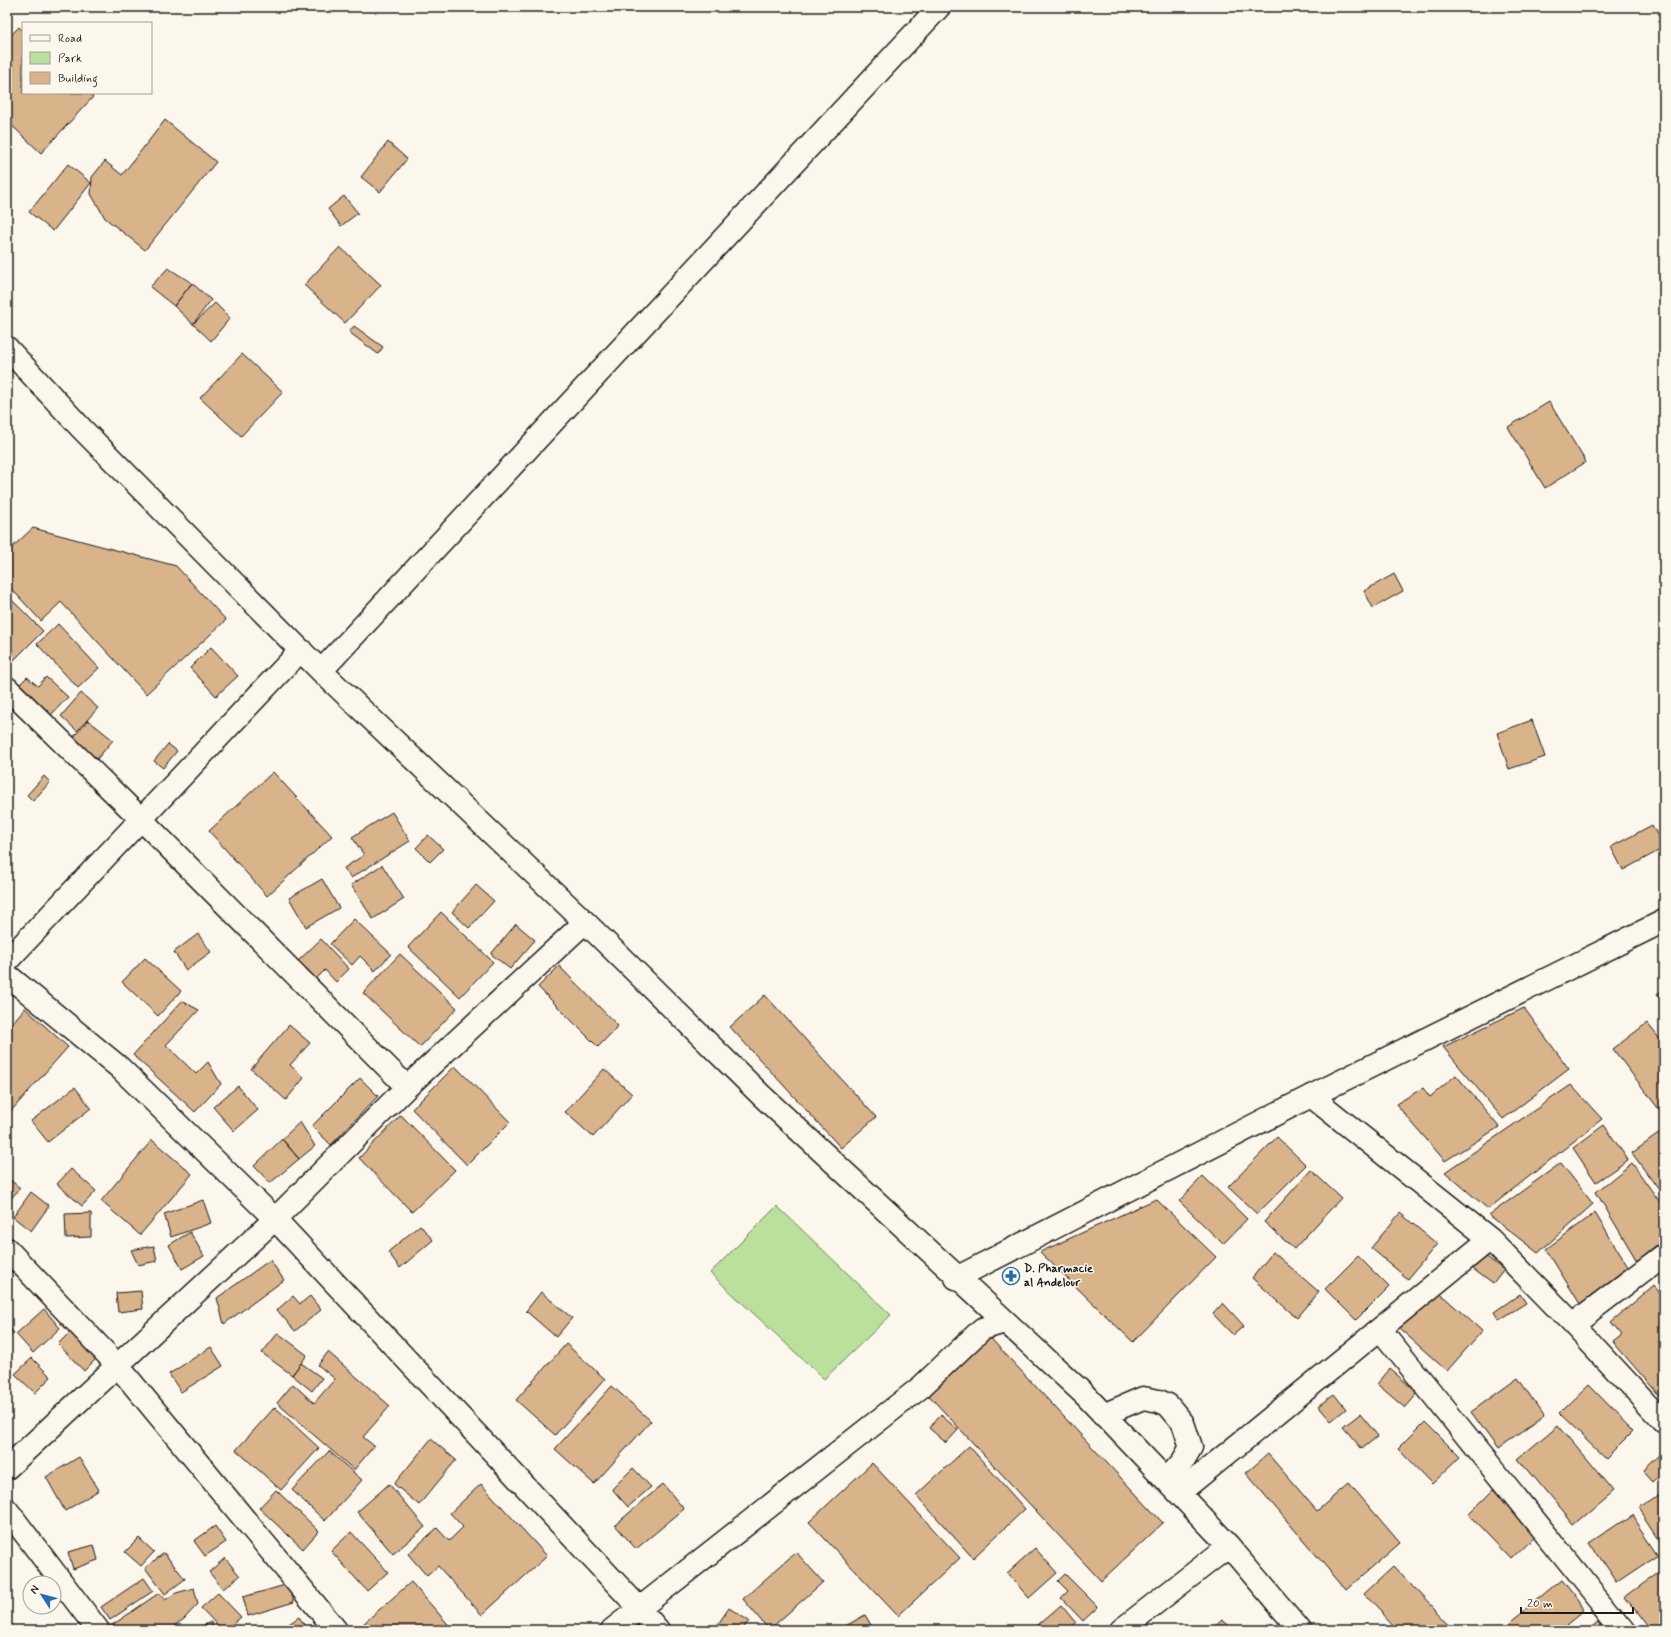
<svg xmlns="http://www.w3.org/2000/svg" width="1671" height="1637" font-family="Mynerve,sans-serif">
  <rect width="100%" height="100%" fill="#fbf7ec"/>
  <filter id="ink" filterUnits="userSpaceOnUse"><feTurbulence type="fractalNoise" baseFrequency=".025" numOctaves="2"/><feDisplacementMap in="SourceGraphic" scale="8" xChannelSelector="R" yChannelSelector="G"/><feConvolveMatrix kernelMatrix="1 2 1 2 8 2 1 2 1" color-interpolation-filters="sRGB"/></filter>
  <g filter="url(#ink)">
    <!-- green -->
    <path fill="#bae09b" stroke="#6b7e5c" d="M777,1206l114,109 -67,64 -114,-106z"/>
    <!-- building -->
    <path fill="#d9b38a" stroke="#1c1c1c" d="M19,27l4,4v62h66l4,4 -52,56 -34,-32v-82z
      M165,120l51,42 -71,88 -40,-32 -14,-24 1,-17 13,-16 17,14z
      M388,142l19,17 -27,33 -19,-15z
      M68,164l23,19 -38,48 -24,-19z
      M344,196l14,17 -17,13 -13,-17z
      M340,247l41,38 -36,38 -41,-38z
      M168,268l24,15 -18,23 -24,-19z
      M192,283l19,17 -18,24 -19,-18z
      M215,303l15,15 -19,23 -18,-17z
      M354,326l29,21 -5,7 -29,-22z
      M242,354l41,38 -42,44 -41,-38z
      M1549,402l37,60 -41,26 -37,-61z
      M33,528l143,38 50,54 -80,74 -85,-92 -20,19 -34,-37v-32z
      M1394,574l9,17 -30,17 -9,-17z
      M7,595l36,36 -31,31 -5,-5z
      M58,624l41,44 -21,20 -41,-44z
      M211,647l27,29 -22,20 -26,-28z
      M27,677l11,9 8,-9 22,20 -17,18 -32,-30z
      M81,693l17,15 -21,23 -16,-15z
      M88,720l25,20 -16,19 -25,-20z
      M1532,720l13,37 -36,12 -12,-36z
      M168,744l9,7 -14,17 -9,-7z
      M273,772l59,64 -65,60 -58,-65z
      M44,776l6,6 -17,19 -6,-6z
      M392,812l18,29 -59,37 -7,-10 20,-13 -12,-18z
      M1652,825l12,23 -41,22 -12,-23z
      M428,835l15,14 -13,13 -14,-14z
      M382,865l22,34 -31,20 -22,-34z
      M322,879l17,29 -33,19 -17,-29z
      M476,885l18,16 -25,27 -17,-16z
      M441,912l52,50 -33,35 -52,-50z
      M354,919l37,35 -16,17 -15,-15 -8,9 -22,-21z
      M516,924l19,16 -25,29 -19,-15z
      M198,934l13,18 -25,18 -12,-18z
      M321,939l28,30 -13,13 -11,-12 -11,11 -17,-19z
      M400,954l57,54 -37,39 -57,-54z
      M145,958l36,33 -23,25 -36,-34z
      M559,966l59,60 -20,21 -60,-60z
      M1664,989v16l-7,-11z
      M765,995l111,122 -35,31 -111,-121z
      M182,1001l17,9 -33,35 30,29 12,-12 13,22 -26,28 -62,-57z
      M25,1008l43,39 -57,64 -4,-3v-79z
      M1524,1008l45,61 -66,50 -60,-72z
      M1647,1023l17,21v72l-51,-67z
      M289,1025l21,18 -20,22 14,13 -18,22 -35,-31z
      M455,1066l55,56 -43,43 -55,-56z
      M604,1069l28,25 -39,43 -28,-25z
      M1456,1075l43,52 -54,34 -49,-57 27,-16 7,9z
      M360,1078l18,18 -47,49 -19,-19z
      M1571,1085l31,34 -114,90 -43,-37z
      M238,1086l20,24 -24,21 -21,-24z
      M75,1087l16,21 -43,34 -17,-21z
      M401,1115l54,55 -43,42 -53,-54z
      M300,1122l15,24 -16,13 -17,-20z
      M1604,1125l24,35 -32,22 -23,-34z
      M1664,1130v67l-32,-44z
      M1277,1137l29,28 -49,49 -29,-27z
      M282,1139l17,20 -29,24 -16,-17z
      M152,1140l40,34 -52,61 -39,-34z
      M1561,1163l32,41 -55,49 -49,-38z
      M1632,1163l32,45v31l-27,22 -41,-69z
      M71,1169l25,22 -14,15 -25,-22z
      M1311,1170l30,28 -47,51 -30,-27z
      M1203,1176l44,43 -24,25 -44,-43z
      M8,1178l12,10 -13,15v-23z
      M31,1192l18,14 -18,25 -18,-14z
      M1156,1199l60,58 -83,85 -93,-90z
      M203,1200l8,23 -40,14 -7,-23z
      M91,1213v24l-25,1 -1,-24z
      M1400,1213l37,31 -29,35 -37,-31z
      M1595,1213l33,54 -48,37 -34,-55z
      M420,1225l13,15 -33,28 -12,-16z
      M190,1232l14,24 -22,13 -13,-24z
      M154,1246l3,15 -19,4 -7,-15z
      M1273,1252l46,40 -22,26 -45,-40z
      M1484,1255l20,15 -11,14 -20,-15z
      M1358,1256l31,31 -33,33 -31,-31z
      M270,1260l14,20 -60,44 -7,-26z
      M1653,1286l6,7 5,-4v112l-51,-59 9,-7 -11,-13z
      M1434,1288l48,43 -35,40 -48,-43z
      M141,1291l2,18 -25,3 -2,-19z
      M541,1292l31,26 -16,19 -30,-26z
      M1520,1294l6,9 -27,17 -5,-8z
      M293,1296l7,8 10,-8 11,14 -26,21 -18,-21z
      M1223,1303l21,23 -11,9 -20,-21z
      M44,1309l16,19 -27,25 -17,-19z
      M7,1325l7,8 -7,7z
      M982,1329l181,194 -62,58 -180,-194z
      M71,1331l26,27 -13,13 -26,-27z
      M278,1333l29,22 -15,20 -30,-22z
      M566,1344l39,35 -50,56 -39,-35z
      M211,1347l12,19 -42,26 -12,-18z
      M328,1352l62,54 -27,31 11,9 -20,24 -77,-67 16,-19 21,19 21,-24 -17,-14z
      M32,1358l19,19 -16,16 -20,-19z
      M301,1363l21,15 -10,13 -20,-16z
      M1390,1369l28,24 -13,15 -28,-24z
      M1518,1378l26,38 -46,33 -27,-37z
      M1589,1385l44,45 -28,28 -46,-44z
      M612,1386l39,35 -57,63 -39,-35z
      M1334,1394l12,15 -15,12 -13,-15z
      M275,1407l44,41 -38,42 -45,-40z
      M1360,1414l18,22 -16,13 -19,-22z
      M941,1415l17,15 -12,13 -17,-15z
      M1425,1422l35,35 -28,27 -34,-35z
      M1558,1425l55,66 -40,34 -55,-66z
      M431,1439l25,21 -37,45 -25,-21z
      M969,1446l56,63 -52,49 -57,-63z
      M329,1451l33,29 -37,41 -33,-31z
      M1662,1452l2,3v16l-11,10 -10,-11z
      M1268,1454l49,57 32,-28 51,60 -54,47 -100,-117z
      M79,1457l20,33 -34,21 -19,-34z
      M872,1463l88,95 -62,58 -89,-94z
      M633,1468l18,19 -23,20 -16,-18z
      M389,1484l36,43 -32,27 -36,-42z
      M481,1484l66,72 -65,59 -44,-49 -11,10 -19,-22 29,-26 12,13 14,-14 -13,-14z
      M663,1484l21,25 -48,40 -21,-24z
      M1493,1489l44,45 -26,25 -43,-45z
      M276,1490l43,41 -16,18 -44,-41z
      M1664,1491v55l-25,-38z
      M1632,1515l27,40 -42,28 -27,-40z
      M215,1526l11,16 -21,14 -11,-15z
      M351,1532l37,40 -21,19 -36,-40z
      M139,1538l15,14 -13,14 -16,-14z
      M94,1545l4,15 -25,9 -5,-17z
      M1035,1548l22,25 -28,25 -22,-25z
      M796,1552l27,30 -54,48 -26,-31z
      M164,1553l21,26 -20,15 -20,-26z
      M225,1558l15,18 -17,13 -14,-17z
      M1394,1566l61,64h-57l-34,-36z
      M1662,1570l2,4v56h-14l-25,-33z
      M1065,1574l33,33 -15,14 -22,-23 7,-7 -10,-10z
      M144,1578l9,13 -43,29 -9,-13z
      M1561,1581l23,29 -16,13 6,7h-64l-4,-4z
      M411,1582l42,48h-82l-7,-7z
      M289,1584l5,18 -46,14 -5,-19z
      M194,1588l4,16 -14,15 -16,11h-63l54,-37 6,7 11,-7z
      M218,1593l23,24 -15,13h-4l-21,-22z
      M1061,1605l15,18 -8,7h-36z
      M729,1608l20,13 -7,9h-28z
      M865,1615l9,15h-30l-2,-2z
      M299,1617l9,13h-28z
      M1223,1619l9,11h-21z
      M1599,1620l7,10h-20z
      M211,1622l3,8h-22z"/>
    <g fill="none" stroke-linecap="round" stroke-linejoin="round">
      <defs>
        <path id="minor" d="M7,348l75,81 239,242 264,251 177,174 323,299 144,151 71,84
          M321,671l618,-664
          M7,688l134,131 266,268
          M7,961l294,-311
          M7,975l113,93 155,151 364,389 19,22
          M1311,1096l179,143
          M7,1249l111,117 218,264
          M956,1278l355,-182 353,-175
          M1573,1324l91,-69
          M1380,1329l243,301
          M1103,1415l40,-17 16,3 9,4 15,18 8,24 -8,14 -17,19
          M7,1468l268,-249 132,-132 178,-165
          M1179,1493l311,-254 83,85 91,98
          M7,1510l91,120
          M612,1630l309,-243 61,-58 22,-7
          M1121,1630l108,-84"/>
      </defs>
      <!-- minor casing -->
      <use href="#minor" stroke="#1c1c1c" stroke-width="25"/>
      <!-- minor -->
      <use href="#minor" stroke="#fbf7ec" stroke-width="22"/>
    </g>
  </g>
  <!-- icons -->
  <defs>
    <symbol id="pharmacy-ring" viewBox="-11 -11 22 22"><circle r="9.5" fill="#fbf7ec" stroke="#1f6fb2" stroke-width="1.5"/><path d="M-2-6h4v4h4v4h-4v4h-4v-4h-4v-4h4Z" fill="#1f6fb2"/></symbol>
  </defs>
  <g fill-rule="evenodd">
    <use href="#pharmacy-ring" x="1001" y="1266" width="20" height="20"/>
  </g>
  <g text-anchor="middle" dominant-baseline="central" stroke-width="3" stroke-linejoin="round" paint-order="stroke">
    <!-- poi labels -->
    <g font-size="12" font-weight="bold" fill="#1c1c1c" stroke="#fbf7ec" text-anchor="start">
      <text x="1024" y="1269">D. Pharmacie<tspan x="1024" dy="14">al Andelour</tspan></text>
    </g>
  </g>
  <!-- margin -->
  <rect width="1671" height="1637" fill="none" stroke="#fbf7ec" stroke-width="24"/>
  <rect x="12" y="12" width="1647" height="1613" fill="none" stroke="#1c1c1c" stroke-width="1.5" filter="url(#ink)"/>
  <!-- legend -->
  <rect x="22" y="22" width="130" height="72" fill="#fbf7ec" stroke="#a29f99"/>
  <rect x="30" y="35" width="20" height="6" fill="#fbf7ec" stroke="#a29f99"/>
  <text x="58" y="42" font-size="12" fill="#1c1c1c">Road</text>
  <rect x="30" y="52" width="20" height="12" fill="#bae09b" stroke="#a29f99"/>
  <text x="58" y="62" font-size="12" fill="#1c1c1c">Park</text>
  <rect x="30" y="72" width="20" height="12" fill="#d9b38a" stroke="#a29f99"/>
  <text x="58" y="82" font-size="12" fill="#1c1c1c">Building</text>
  <!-- north arrow -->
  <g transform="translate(42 1595) rotate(306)"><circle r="19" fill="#fbf7ec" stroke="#a29f99"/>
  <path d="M0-3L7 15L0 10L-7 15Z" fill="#1f6fb2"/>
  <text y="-6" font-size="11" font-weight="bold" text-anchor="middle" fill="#1c1c1c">N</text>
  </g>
  <!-- scale -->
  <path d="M1521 1607v6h112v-6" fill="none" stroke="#1c1c1c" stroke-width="2"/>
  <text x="1527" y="1607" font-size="12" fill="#1c1c1c" stroke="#fbf7ec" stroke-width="3" paint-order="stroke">20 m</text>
</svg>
